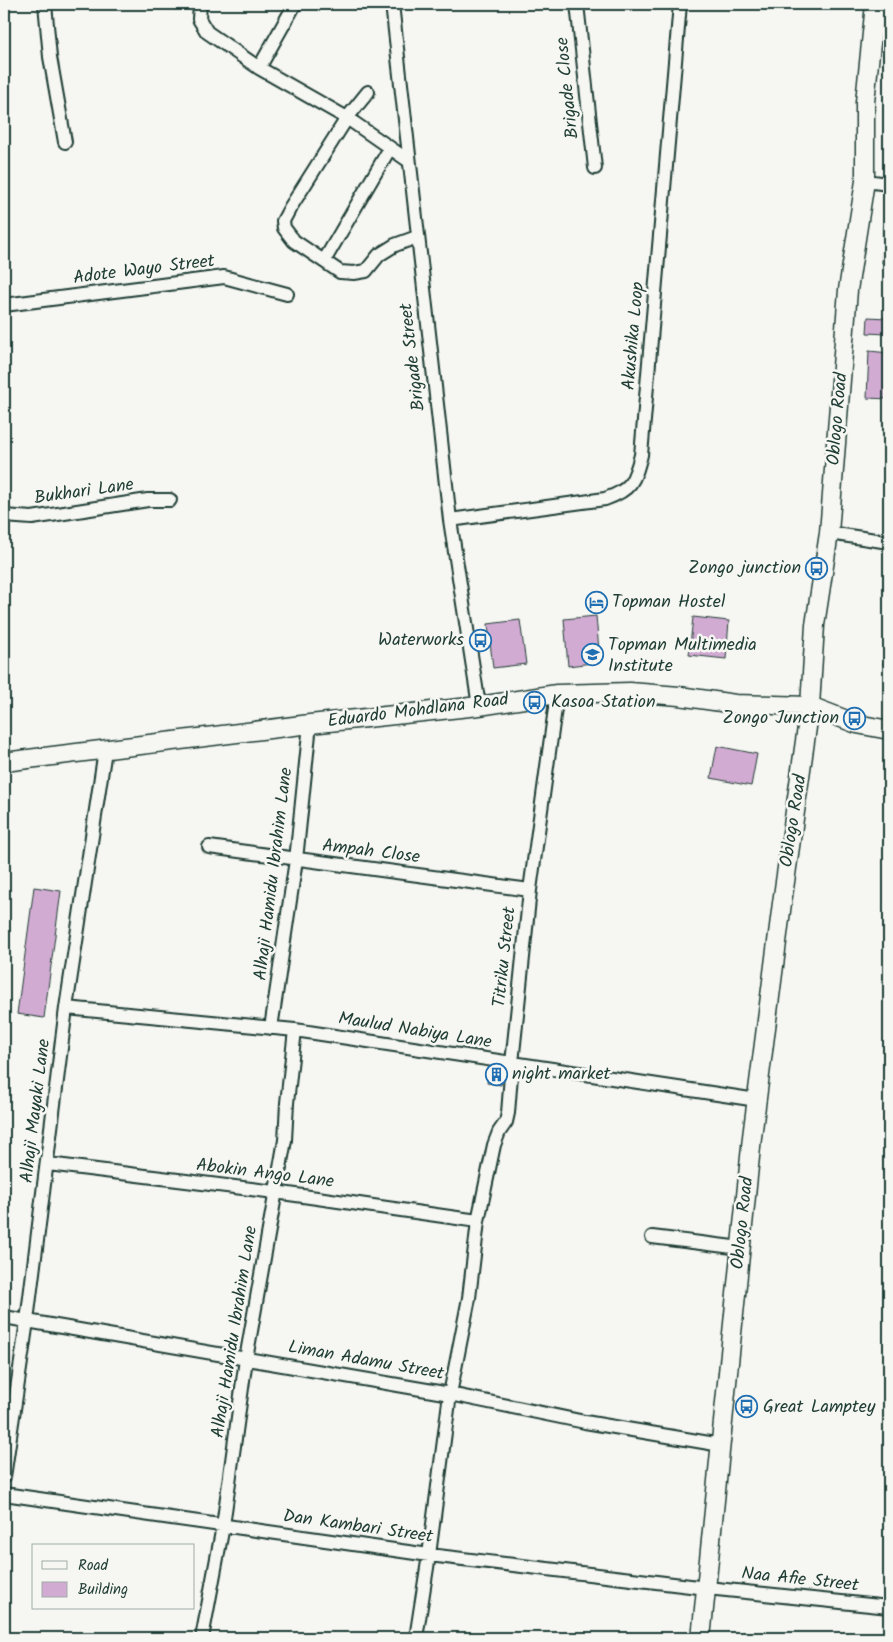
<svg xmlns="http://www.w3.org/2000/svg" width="893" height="1642" font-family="Kalam,sans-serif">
  <rect width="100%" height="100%" fill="#f6f6f2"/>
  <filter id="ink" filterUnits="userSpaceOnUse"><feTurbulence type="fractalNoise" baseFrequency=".02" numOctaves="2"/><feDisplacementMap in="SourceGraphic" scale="10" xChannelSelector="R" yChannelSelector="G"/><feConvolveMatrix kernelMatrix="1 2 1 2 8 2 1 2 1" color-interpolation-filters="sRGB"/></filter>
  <g filter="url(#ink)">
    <!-- building -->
    <path fill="#d2abd3" stroke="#1f3d34" d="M883,227l6,1v36l-7,-1z
      M868,317l19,1 -1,16 -19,-1z
      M869,351l20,2v46l-22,-1z
      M596,616l4,46 -32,4 -4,-47z
      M693,617l36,4 -3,38 -37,-4z
      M520,620l6,44 -33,4 -5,-44z
      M887,641l2,1v24l-6,-1z
      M717,746l40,8 -6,32 -40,-8z
      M34,887l27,4 -17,127 -27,-4z
      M490,1062l14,3 -3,20 -14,-2z"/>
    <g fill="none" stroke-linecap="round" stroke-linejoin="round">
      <defs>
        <path id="minor" d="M45,4l5,53 15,85
          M200,4l-1,15 8,13 52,36 88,50 62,43
          M392,4l58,516 29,186
          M577,4l18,164
          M259,68l36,-64
          M368,92l-21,26 -57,90 -7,13 1,7 10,13 46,31 14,1 12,-2 13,-16 16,-10 22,-8
          M865,181l24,3
          M324,261l66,-113
          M4,305l220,-28 63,17
          M4,516l28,2 116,-18h22
          M450,520l155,-21c26,-9 29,-17 36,-44l39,-451
          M829,533l60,9
          M209,847l321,43
          M66,1008l229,22 462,70
          M271,1028l25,-168 14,-136
          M48,1164l227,28 203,29
          M652,1237l89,11
          M4,1317l446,77 135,28 136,23
          M4,1477l23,-156 39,-313 39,-258
          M4,1494l425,61 278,33 182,19
          M202,1638l21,-112 23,-167 39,-219 2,-37 8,-73
          M416,1638l13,-83 21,-161 19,-96 9,-77 16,-76 5,-13 7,-10 2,-9 4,-50 18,-173 27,-196"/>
        <path id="secondary" d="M4,762l306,-38 169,-18 78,-12 73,-2 49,4 56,8 75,2 47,18 32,6
          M701,1638l51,-501 30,-234 28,-197 5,-81 14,-92 19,-243 17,-109v-79l10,-98"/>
      </defs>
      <!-- minor casing -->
      <use href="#minor" stroke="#1f3d34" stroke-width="16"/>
      <!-- secondary casing -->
      <use href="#secondary" stroke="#1f3d34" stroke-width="21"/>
      <!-- minor -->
      <use href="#minor" stroke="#f6f6f2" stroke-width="12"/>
      <!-- secondary -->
      <use href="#secondary" stroke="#f6f6f2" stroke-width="18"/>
    </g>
  </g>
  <!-- icons -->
  <defs>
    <symbol id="bus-ring" viewBox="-11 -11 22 22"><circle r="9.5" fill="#f6f6f2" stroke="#1f6fb2" stroke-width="1.5"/><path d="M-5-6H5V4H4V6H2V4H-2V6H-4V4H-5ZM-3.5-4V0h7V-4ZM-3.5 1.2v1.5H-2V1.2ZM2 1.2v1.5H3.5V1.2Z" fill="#1f6fb2"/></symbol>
    <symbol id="hotel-ring" viewBox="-11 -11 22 22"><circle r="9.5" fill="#f6f6f2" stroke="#1f6fb2" stroke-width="1.5"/><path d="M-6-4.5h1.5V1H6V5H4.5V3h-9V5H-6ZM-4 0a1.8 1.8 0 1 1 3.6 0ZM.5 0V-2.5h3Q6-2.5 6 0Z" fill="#1f6fb2"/></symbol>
    <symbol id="school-ring" viewBox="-11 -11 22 22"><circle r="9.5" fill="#f6f6f2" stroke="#1f6fb2" stroke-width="1.5"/><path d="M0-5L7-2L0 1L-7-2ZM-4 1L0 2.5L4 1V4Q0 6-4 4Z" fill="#1f6fb2"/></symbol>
    <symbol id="building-ring" viewBox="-11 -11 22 22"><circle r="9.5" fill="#f6f6f2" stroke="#1f6fb2" stroke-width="1.5"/><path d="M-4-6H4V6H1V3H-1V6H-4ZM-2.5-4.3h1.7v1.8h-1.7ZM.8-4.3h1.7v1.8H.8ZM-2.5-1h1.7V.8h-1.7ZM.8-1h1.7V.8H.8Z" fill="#1f6fb2"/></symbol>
  </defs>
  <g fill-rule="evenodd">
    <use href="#bus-ring" x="804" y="556" width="25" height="25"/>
    <use href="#hotel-ring" x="584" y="590" width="25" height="25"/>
    <use href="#bus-ring" x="468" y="628" width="25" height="25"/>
    <use href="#school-ring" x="580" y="642" width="25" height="25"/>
    <use href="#bus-ring" x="522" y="690" width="25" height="25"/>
    <use href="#bus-ring" x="842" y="706" width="25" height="25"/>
    <use href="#building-ring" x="484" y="1062" width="25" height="25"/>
    <use href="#bus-ring" x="734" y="1394" width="25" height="25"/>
  </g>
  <g text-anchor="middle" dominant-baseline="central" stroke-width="5" stroke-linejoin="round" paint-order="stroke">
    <!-- street labels -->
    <g font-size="18" fill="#1f3d34" stroke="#f6f6f2">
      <text transform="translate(568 88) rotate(-96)">Brigade Close</text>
      <text transform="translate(144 270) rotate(-7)">Adote Wayo Street</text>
      <text transform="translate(634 336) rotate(-85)">Akushika Loop</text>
      <text transform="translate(413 357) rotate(-97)">Brigade Street</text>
      <text transform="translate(838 419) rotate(-85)">Oblogo Road</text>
      <text transform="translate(84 492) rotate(-8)">Bukhari Lane</text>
      <text transform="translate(418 711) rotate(-7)">Eduardo Mohdlana Road</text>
      <text transform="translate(794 821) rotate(-81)">Oblogo Road</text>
      <text transform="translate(371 852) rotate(7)">Ampah Close</text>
      <text transform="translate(274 874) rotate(-83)">Alhaji Hamidu Ibrahim Lane</text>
      <text transform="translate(505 957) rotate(-84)">Titriku Street</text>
      <text transform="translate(415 1031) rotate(9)">Maulud Nabiya Lane</text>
      <text transform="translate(36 1111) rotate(-83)">Alhaji Mayaki Lane</text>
      <text transform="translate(265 1174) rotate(7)">Abokin Ango Lane</text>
      <text transform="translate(743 1223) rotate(-84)">Oblogo Road</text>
      <text transform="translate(235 1332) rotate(-81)">Alhaji Hamidu Ibrahim Lane</text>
      <text transform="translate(366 1361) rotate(10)">Liman Adamu Street</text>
      <text transform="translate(358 1527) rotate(8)">Dan Kambari Street</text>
      <text transform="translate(800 1580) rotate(6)">Naa Afie Street</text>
    </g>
    <!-- poi labels -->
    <g font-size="18" fill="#1f3d34" stroke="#f6f6f2" text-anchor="start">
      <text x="801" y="568" text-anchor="end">Zongo junction</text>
      <text x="612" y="602">Topman Hostel</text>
      <text x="464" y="640" text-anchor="end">Waterworks</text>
      <text x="608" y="645">Topman Multimedia<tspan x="608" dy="21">Institute</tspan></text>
      <text x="551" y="702">Kasoa Station</text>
      <text x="839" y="718" text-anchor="end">Zongo Junction</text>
      <text x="512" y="1074">night market</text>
      <text x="763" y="1407">Great Lamptey</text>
    </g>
  </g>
  <!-- margin -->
  <rect width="893" height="1642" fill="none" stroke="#f6f6f2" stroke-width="20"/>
  <rect x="10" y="10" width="873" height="1622" fill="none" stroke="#1f3d34" stroke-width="2" filter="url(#ink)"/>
  <!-- legend -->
  <rect x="32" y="1544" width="162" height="65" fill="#f6f6f2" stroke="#a0aca6"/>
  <rect x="42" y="1561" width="25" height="8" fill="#f6f6f2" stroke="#a0aca6"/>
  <text x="78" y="1570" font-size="15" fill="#1f3d34">Road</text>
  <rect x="42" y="1582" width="25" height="15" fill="#d2abd3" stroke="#a0aca6"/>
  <text x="78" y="1594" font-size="15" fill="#1f3d34">Building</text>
</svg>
